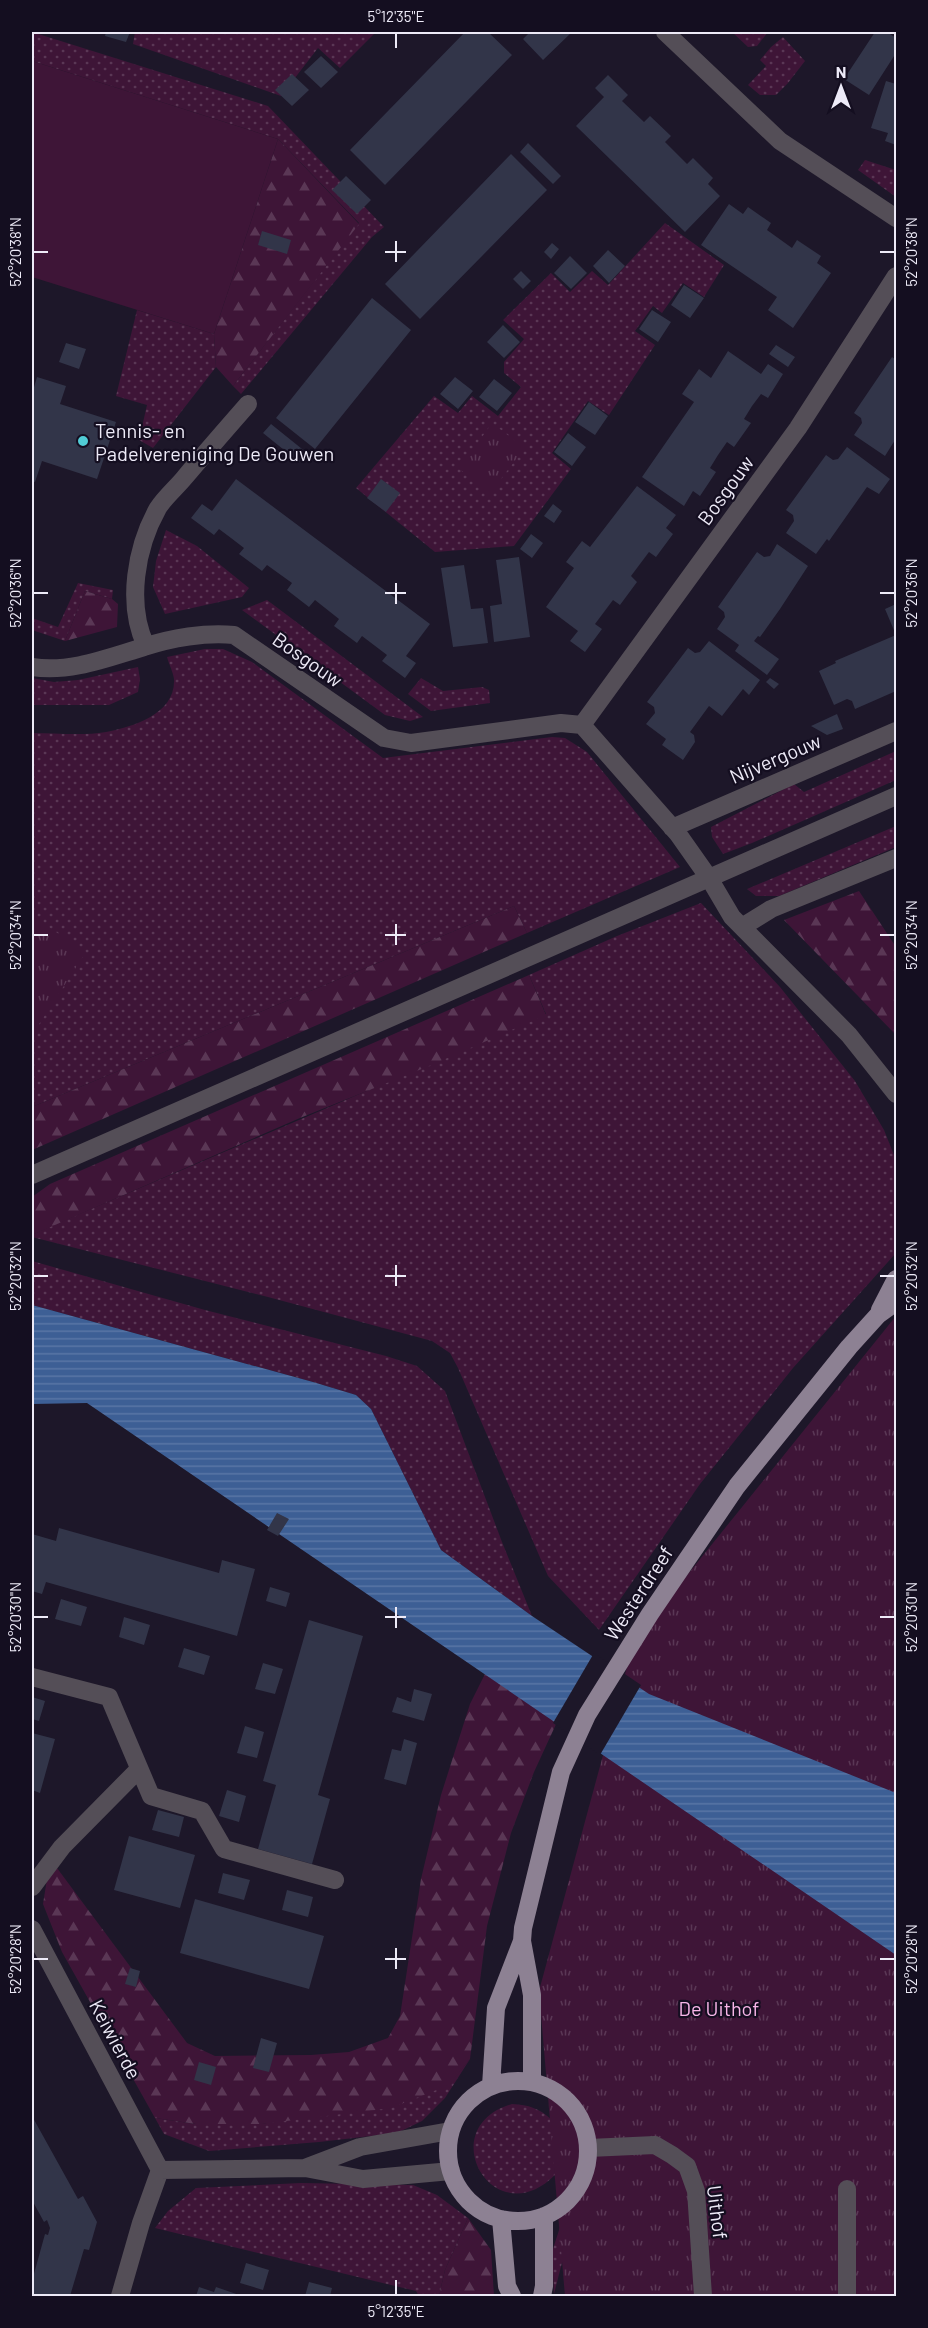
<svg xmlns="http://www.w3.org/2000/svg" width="928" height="2328" font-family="Barlow,sans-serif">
  <defs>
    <pattern id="grass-dots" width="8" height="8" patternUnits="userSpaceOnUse" patternTransform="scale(1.5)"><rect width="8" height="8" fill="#3e1537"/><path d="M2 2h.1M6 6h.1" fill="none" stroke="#5a3755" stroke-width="1.8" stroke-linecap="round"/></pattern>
    <pattern id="forest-firs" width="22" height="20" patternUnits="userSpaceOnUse" patternTransform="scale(1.5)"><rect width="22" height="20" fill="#3e1537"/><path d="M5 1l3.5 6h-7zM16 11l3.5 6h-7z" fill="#5a3755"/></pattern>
    <pattern id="park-tufts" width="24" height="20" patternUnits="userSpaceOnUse" patternTransform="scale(1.5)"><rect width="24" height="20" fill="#3e1537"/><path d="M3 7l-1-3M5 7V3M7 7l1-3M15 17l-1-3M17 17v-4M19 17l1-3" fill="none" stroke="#5a3755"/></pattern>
    <pattern id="water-rules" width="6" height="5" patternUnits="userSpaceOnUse" patternTransform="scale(1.5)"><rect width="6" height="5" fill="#3d5f95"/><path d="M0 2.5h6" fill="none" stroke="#5976a5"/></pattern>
  </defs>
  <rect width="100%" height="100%" fill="#1d1729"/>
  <!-- grass -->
  <path fill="url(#grass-dots)" d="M32,32l236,74 116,121 -12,10 -131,157 -8,-8 126,-163 -81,-84 -246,-78z
    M135,32h241l-36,36 -22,-20 -37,48 -148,-52z
    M732,32h36l-11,14 -9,1z
    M783,37l22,24 -17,22 -12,12h-16l-12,-10 18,-19 -6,-6 11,-13z
    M865,160l31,10v27l-38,-27z
    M665,223l59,42 -20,32 -21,-14 -21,30 -9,-7 -18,25 20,14 -46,70 -21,-14 -36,52 19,16 -57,77 -79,6 -79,-64 78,-92 24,17 14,-17 26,20 23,-29 -17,-14v-11l20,-23 -21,-19 48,-47 19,19 22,-21 16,14z
    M137,310l77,24 2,33 -63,81 -14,-8 8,-35 -31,-9z
    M166,530l31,16 52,42 -7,9 -77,17 -12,-27 3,-26z
    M78,583l35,7 -1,9 -27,-8 -20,50 -33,-11v-12l26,9z
    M267,600l156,117 -13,4 -25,-6 -143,-105z
    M205,649h18l29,13 131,96 169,-21 13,1 22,14 93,115 -153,66 -13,-27 -482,201v-374c23,0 51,3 74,-1 27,-5 70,-18 68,-53 -1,-7 -5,-15 -7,-22z
    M138,667l2,12 -2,13 -29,13h-77v-27l22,4 24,-2z
    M421,678l22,13 39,-4 7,3 1,13 -59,8 -23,-17z
    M896,751v29l-144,63 -29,11 -11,-17 -1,-10 83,-43 10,8z
    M896,826v21l-117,49h-23l-9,-7z
    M701,903l79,84 75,94 29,49 12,30v93l-103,115 -93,116 -101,146 -51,-54 -90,-208 -8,-15 -18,-12 -164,-44 -236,-60v-2l17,-8 497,-213 -17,-39 88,-39z
    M32,1261l173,49 181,46 31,10 28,25 57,151 30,74 -91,-66 -70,-141 -15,-14 -43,-13 -281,-77z
    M470,2059l-25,39 -23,23 -25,12 -78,9 -110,9 -45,-17 -9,-16 41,6h66l186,-39z
    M512,2104c17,1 27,4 40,16l3,55c-61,61 -124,-47 -43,-71z
    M301,2183l112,2 24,10 31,23 -23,52 -6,26h-20l-3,-5 -261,-63 13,-17 28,-23z
    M570,2196l-3,47 -13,51 -2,-42z"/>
  <!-- forest -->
  <path fill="url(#forest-firs)" d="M278,139l81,85 -126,162 -17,-19 -2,-33z
    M85,591l27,8 6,5 -1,23 -52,14z
    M859,891l37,56v88l-112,-115z
    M514,906l13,27 -495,217v-43z
    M529,975l17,40 -117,51 -129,52 -268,117v-38l18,-13z
    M485,1674l72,48 -23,50 -23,61 -24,93 -17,133 -21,26 -58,23 -129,16h-66l-41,-6 -93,-166 -19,-48 4,-25 10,-11 130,175 28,13 96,-1 38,-3 39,-14 12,-22 21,-137 20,-84 29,-91z
    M468,2218l23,32 3,46h-55l6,-26z"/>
  <!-- park -->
  <path fill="url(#park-tufts)" d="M492,423l33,25 -35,45 -31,-24z
    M32,916l54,36 -54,83z
    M896,1316v980h-331l-26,-305 95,-350z"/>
  <!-- pitch -->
  <path fill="#3e1537" d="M32,61l246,78 -64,195 -182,-57z"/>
  <!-- water -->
  <path fill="url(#water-rules)" d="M32,1305l281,77 43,13 15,14 70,141 91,66 117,78 247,99v162l-809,-552 -55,1z"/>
  <!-- pier -->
  <path fill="#1d1729" d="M594,1653l47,32 -41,70 -47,-32z"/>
  <!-- building -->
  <path fill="#323549" d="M106,32h24l-4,10 -21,-6z
    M465,32h23l24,23 -127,130 -35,-35z
    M530,32h42l-29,28 -20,-21z
    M875,32h12l9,6v15l-27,42 -25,-16z
    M321,56l17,16 -17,16 -17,-16z
    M292,74l17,16 -17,16 -17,-16z
    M608,75l20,20 -6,6 22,21 6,-6 21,20 -6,6 22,22 6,-6 20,20 -5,6 12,12 -35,36 -109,-106 28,-29 -9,-9z
    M886,81l10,3v61l-11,-4 3,-8 -17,-5z
    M528,143l33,33 -8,8 -33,-32z
    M511,154l36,36 -127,129 -35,-35z
    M346,176l25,24 -14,14 -25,-24z
    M729,204l14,10 5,-7 23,16 -4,7 25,18 5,-8 24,16 -4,7 14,10 -38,55 -25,-18 9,-13 -76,-52z
    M262,231l29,9 -4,14 -29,-9z
    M552,243l7,6 -8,10 -7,-7z
    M608,250l17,16 -16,17 -16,-17z
    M570,256l17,17 -16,16 -17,-16z
    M521,271l10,10 -8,8 -10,-10z
    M684,285l20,13 -14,20 -19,-13z
    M372,298l39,32 -96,119 -39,-31z
    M652,310l19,12 -13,20 -19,-13z
    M503,325l17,17 -16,16 -17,-16z
    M66,343l20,6 -7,20 -20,-7z
    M776,345l19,12 -7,10 -19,-13z
    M728,351l33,23 7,-10 15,10 -15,24 -7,-4 -9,12 -8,13 7,4 -17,24 -7,-5 -9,13 -8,13 6,4 -16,24 -7,-5 -9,15 -42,-29 52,-75 -12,-8 17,-25 12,9z
    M892,357l4,3v82l-1,-2 -10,16 -31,-21 8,-12 -1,-5 -7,-5z
    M37,377l29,9 -6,18 56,18 -19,57 -55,-18 -7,21 -3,-1v-87z
    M455,377l18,14 -15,18 -18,-15z
    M494,379l18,14 -15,18 -18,-14z
    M589,402l19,14 -13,19 -20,-13z
    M271,424l36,29 -8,9 -36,-29z
    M568,433l18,14 -14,19 -18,-14z
    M847,447l43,32 -11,15 -12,-7 -38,54 -2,-2 -11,15 -30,-21 8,-12 -1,-6 -7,-5 40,-55 7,5 5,-1z
    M236,479l194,145 -24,32 10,7 -11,15 -23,-17 5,-6 -25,-19 -5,7 -23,-17 5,-7 -24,-19 -6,7 -22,-17 5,-7 -25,-18 -5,6 -23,-17 5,-6 -13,-10 -12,-9 -5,6 -23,-17 11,-14 10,7z
    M381,479l19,14 -14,19 -19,-14z
    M637,486l39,29 -10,13 7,6 -17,23 -7,-5 -18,24 6,6 -17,23 -7,-5 -18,24 7,5 -17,23 -15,-11 8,-10 -32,-24 28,-39 -8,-6 16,-21 8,6z
    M553,504l9,7 -8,12 -10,-7z
    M531,534l12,9 -11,15 -12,-9z
    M777,544l31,22 -28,43 -20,28 -2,-1 -4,5 25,18 -12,16 -32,-24 4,-6 -22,-16 8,-12 -1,-5 -6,-5 39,-55 7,5 6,-1z
    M519,557l11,80 -36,5 -4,-36 12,-2 -6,-44z
    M464,565l7,44 12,-1 5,35 -35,4 -12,-79z
    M896,604v87l-41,18 -3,-8 -5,-2 -13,6 -15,-34 17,-8 -1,-2 61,-26 -11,-26z
    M709,641l51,39 -11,15 -6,-6 -21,27 -13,-10 -19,26 4,3 1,7 -12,18 -21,-15 4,-6 -20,-15 9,-11 -1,-6 -7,-5 41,-54 7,5 5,-1z
    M770,678l9,6 -5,5 -8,-7z
    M837,714l6,15 -16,6 -16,-9z
    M277,1513l12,6 -11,17 -11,-6z
    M59,1528l160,45 3,-13 33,9 -18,67 -191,-54 -4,12 -10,-3v-57l24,7z
    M270,1587l20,6 -4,14 -20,-6z
    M61,1599l26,8 -6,19 -26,-7z
    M124,1617l26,8 -6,20 -25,-8z
    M309,1620l54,16 -45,159 12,4 -18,65 -54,-15 18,-64 -13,-4z
    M184,1648l26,8 -6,19 -26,-8z
    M263,1663l20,6 -8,25 -20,-5z
    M414,1689l18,5 -8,27 -32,-9 5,-15 14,5z
    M32,1697l13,4 -6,20 -7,-2z
    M245,1726l19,6 -7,26 -20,-5z
    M32,1733l23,6 -15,54 -8,-3z
    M404,1739l13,4 -11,42 -22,-6 8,-30 9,2z
    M227,1790l19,6 -7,26 -20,-6z
    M158,1810l26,7 -5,20 -27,-7z
    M129,1836l66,19 -15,53 -66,-18z
    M223,1873l27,7 -6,20 -26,-7z
    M287,1890l26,7 -5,20 -26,-7z
    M195,1899l129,37 -15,53 -129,-36z
    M130,1968l10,3 -4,16 -11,-3z
    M261,2038l16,5 -8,29 -16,-4z
    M199,2062l17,5 -5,18 -17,-5z
    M32,2116l46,83 5,-3 14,26 -8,28 -5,-1 -14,47h-38v-15l13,-47 3,1 2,-7 -3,-8 -3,2 -12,-22z
    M246,2263l23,7 -6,20 -23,-7z
    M309,2282l23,6 -2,8h-25z
    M199,2287l15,5 2,-5 26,9h-46z"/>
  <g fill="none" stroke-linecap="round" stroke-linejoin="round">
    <!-- minor -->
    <path stroke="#544e57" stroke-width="18" d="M665,32l115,109 116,77
      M146,646c-20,-42 -10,-99 12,-138 7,-11 19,-21 27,-31 21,-25 42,-49 63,-73
      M32,667c38,6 75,-9 112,-20 27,-9 62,-15 90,-12l150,103 27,5 150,-20 21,2 96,109 31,44 23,39 117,118 47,59
      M582,725l216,-297 98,-152
      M672,828l224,-97
      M742,927l29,-18 125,-51
      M32,1175l864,-379
      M32,1677l77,20 42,99 51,15 22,38 111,31
      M32,1887l30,-40 77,-78
      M32,1929l128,241 145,-2 58,11 88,-8
      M589,2148l66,-3 17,10 15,11 9,25 7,105
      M305,2168l55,-21 90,-16
      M120,2296l21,-73 19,-53
      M847,2296v-107"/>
    <!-- major -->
    <path stroke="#8d8193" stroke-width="18" d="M880,1310l16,-31
      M448 2151a70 70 0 1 1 140 0a70 70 0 1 1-140 0Z
      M532,2082v-87l-10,-54 1,-13 38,-156 26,-57 63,-101 87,-128 112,-139 29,-32 18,-13
      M491,2086l5,-78 26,-67
      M501,2219l6,67 5,10
      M542,2296l2,-10v-70"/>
  </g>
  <!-- ticks -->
  <path fill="none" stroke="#edeaf7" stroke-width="2" d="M396,33v15M396,241v21M33,252h15M385,252h21M880,252h15M396,583v21M33,593h15M385,593h21M880,593h15M396,924v21M33,935h15M385,935h21M880,935h15M396,1265v21M33,1276h15M385,1276h21M880,1276h15M396,1607v21M33,1617h15M385,1617h21M880,1617h15M396,1948v21M33,1959h15M385,1959h21M880,1959h15M396,2280v15"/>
  <!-- markers -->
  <circle fill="#51ccd5" stroke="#140e20" stroke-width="2" cx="83" cy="441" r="6"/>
  <g text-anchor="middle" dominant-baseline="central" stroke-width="4.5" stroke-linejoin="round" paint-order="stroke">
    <!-- poi labels -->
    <g font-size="20" fill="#edeaf7" stroke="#140e20" text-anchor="start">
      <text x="95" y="430">Tennis- en<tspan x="95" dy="23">Padelvereniging De Gouwen</tspan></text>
    </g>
    <!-- street labels -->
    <g font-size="20" fill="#edeaf7" stroke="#140e20">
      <text transform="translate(725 490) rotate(-54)">Bosgouw</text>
      <text transform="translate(308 659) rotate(35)">Bosgouw</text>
      <text transform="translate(775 758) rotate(-23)">Nijvergouw</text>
      <text transform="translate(638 1593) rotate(-57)">Westerdreef</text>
      <text transform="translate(116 2039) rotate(62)">Keiwierde</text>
      <text transform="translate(718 2212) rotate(83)">Uithof</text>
    </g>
    <!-- park labels -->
    <g font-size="20" fill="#f7b5e8" stroke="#140e20">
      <text x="719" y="2008">De Uithof</text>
    </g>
  </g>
  <!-- border -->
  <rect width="928" height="2328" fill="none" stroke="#140e20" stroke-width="66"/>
  <!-- north arrow -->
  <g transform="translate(841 87)" stroke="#140e20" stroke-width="4.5" paint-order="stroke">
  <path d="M0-4.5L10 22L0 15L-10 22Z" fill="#edeaf7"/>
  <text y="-9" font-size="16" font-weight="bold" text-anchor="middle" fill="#edeaf7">N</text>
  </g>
  <rect x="33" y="33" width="862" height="2262" fill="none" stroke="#edeaf7" stroke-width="2"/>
  <g font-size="15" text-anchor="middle" fill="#edeaf7">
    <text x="396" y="22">5°12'35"E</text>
    <text transform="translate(16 252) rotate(-90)" y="5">52°20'38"N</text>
    <text transform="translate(912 252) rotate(-90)" y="5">52°20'38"N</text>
    <text transform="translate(16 593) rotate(-90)" y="5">52°20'36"N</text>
    <text transform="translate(912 593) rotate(-90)" y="5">52°20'36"N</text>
    <text transform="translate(16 935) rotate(-90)" y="5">52°20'34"N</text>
    <text transform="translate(912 935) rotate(-90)" y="5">52°20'34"N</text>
    <text transform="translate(16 1276) rotate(-90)" y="5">52°20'32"N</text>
    <text transform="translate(912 1276) rotate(-90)" y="5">52°20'32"N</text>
    <text transform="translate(16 1617) rotate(-90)" y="5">52°20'30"N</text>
    <text transform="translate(912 1617) rotate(-90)" y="5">52°20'30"N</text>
    <text transform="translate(16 1959) rotate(-90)" y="5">52°20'28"N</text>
    <text transform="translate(912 1959) rotate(-90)" y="5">52°20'28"N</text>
    <text x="396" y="2317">5°12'35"E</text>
  </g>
</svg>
